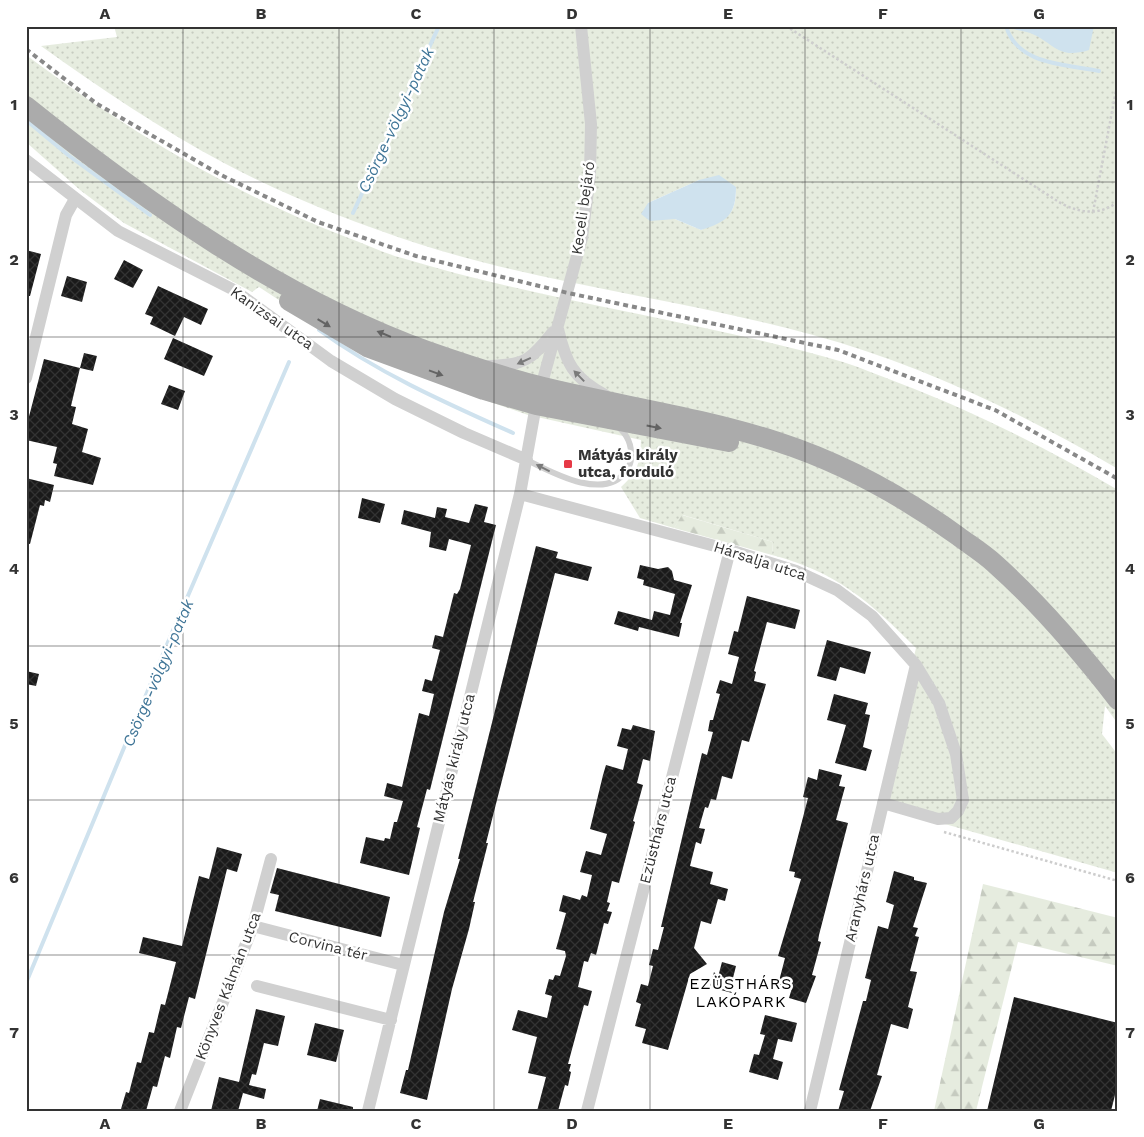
<svg xmlns="http://www.w3.org/2000/svg" width="1144" height="1137" font-family="'Work Sans',sans-serif">
  <defs>
    <pattern id="green-dots" width="8" height="8" patternUnits="userSpaceOnUse" patternTransform="scale(1.25)"><rect width="8" height="8" fill="#e6ecdf"/><path d="M2 2h.1M6 6h.1" fill="none" stroke="#c6cbc0" stroke-width="1.8" stroke-linecap="round"/></pattern>
    <pattern id="forest-firs" width="22" height="20" patternUnits="userSpaceOnUse" patternTransform="scale(1.25)"><rect width="22" height="20" fill="#e6ecdf"/><path d="M5 1l3.5 6h-7zM16 11l3.5 6h-7z" fill="#c6cbc0"/></pattern>
    <pattern id="building-cross-hatch" width="8" height="8" patternUnits="userSpaceOnUse" patternTransform="scale(1.25)"><rect width="8" height="8" fill="#1a1a1a"/><path d="M0 0l8 8M0 8l8-8" fill="none" stroke="#333"/></pattern>
  </defs>
  <rect width="100%" height="100%" fill="#fff"/>
  <!-- green -->
  <path fill="url(#green-dots)" fill-rule="evenodd" d="M114,26h1004v391l-3,9 3,2v41c-96,-56 -198,-105 -305,-134 -130,-36 -266,-50 -394,-91 -67,-22 -133,-48 -195,-81 -64,-34 -124,-75 -183,-117l76,-9zM699,180l37,7c0,31 -10,31 -35,43l-26,-11 -27,-16z
    M26,55c99,74 205,138 320,182 19,7 37,16 56,21 145,44 296,62 441,104 19,6 37,14 56,21 78,30 147,65 219,107v234l-13,-18 -3,28 16,21v118l-240,-68 38,-157c-46,-46 -79,-76 -144,-93l1,-13 -90,-27 -9,13 -34,-10 -19,-31c17,-15 19,-24 20,-47l-113,-25 -58,-20 -136,-59 -75,-49 -7,5 -128,-69 -44,-33 -54,-48z"/>
  <!-- forest -->
  <path fill="url(#forest-firs)" d="M682,515l91,27 -1,13 -98,-27z
    M983,884l135,34v48l-100,-24 -42,169h-42z"/>
  <!-- water -->
  <path fill="#cfe2ee" d="M1008,26h86l-5,24c-32,10 -34,-7 -59,-17 -7,-3 -16,-2 -22,-7z
    M719,175l17,12c0,28 -9,35 -35,43l-26,-11 -25,2 -9,-7 7,-11 51,-23z"/>
  <g fill="none" stroke-linecap="round" stroke-linejoin="round">
    <!-- stream -->
    <path stroke="#cfe2ee" stroke-width="4" d="M1006,26c11,39 59,38 93,45
      M26,120l42,35 82,60
      M353,213l86,-187
      M319,330c59,43 127,73 194,103
      M26,983l145,-348 118,-273"/>
  </g>
  <!-- building -->
  <path fill="url(#building-cross-hatch)" d="M26,250l15,4 -11,42h-4z
    M124,260l19,10 -10,18 -19,-9z
    M67,276l20,6 -5,20 -21,-6z
    M158,286l50,23 -7,16 -17,-8 -9,19 -25,-12 3,-7 -8,-3z
    M173,338l40,18 -9,20 -40,-17z
    M84,353l13,3 -4,15 -13,-3z
    M44,359l36,9 -9,38 5,1 -4,17 16,5 -6,23 19,6 -8,27 -39,-9 3,-12 -4,-1 4,-16 -31,-7v-12z
    M169,385l16,6 -7,19 -17,-6z
    M26,478l28,7 -4,17 -5,-2 -1,6 -4,-1 -10,39 -4,-1z
    M362,498l23,6 -5,19 -22,-5z
    M475,504l13,3 -4,15 12,3 -66,265 -3,-1 -10,38 3,1 -11,47 -49,-12 6,-26 18,4 1,-3 5,1 4,-17h3l6,-21 -19,-5 3,-13 15,4 17,-74 10,3 5,-22 -12,-3 3,-12 7,2 8,-31 -8,-2 3,-13 8,2 11,-44 3,1 3,-5 11,-44 -22,-6 -3,12 -17,-4 2,-15 -30,-8 3,-14 31,8 2,-11 10,2 -2,8 24,6z
    M536,546l22,6 -2,6 36,9 -4,14 -33,-8 -69,270h2l-15,59h2l-6,27 -17,60 -25,111 -27,-7 6,-23h2l36,-158 16,-53h-2z
    M640,565l18,4 10,-2 4,4 2,9 18,5 -12,38h2l-3,14 -40,-10 -1,4 -24,-7 4,-13 34,9 2,-9 16,4 5,-21 -32,-9 1,-5 -7,-2z
    M747,596l53,14 -5,19 -28,-7 -13,49 2,1 -2,9 12,3 -17,58 -7,-2 -10,39 -10,-3 -6,24 -5,-1 -3,9 -3,-1 -6,21 6,1 -4,15 -5,-2 -6,24 23,6 -3,12 18,5 -3,12 -7,-2 -7,25 -10,-3 -7,27 13,16 -17,10 -22,76 -26,-7 4,-14 -11,-3 6,-22 -5,-2 5,-18 7,2 5,-20 -4,-1 4,-16 5,1 6,-23h-3l37,-157 4,-17 5,2 6,-23 -5,-1 2,-11h3l7,-26 -4,-1 4,-13 12,4 7,-27 -11,-3 6,-23 4,1z
    M827,640l44,12 -6,22 -25,-7 -4,14 -19,-5z
    M26,671l13,3 -3,12 -10,-2z
    M834,694l34,9 -3,11 5,1 -7,32 9,3 -6,21 -31,-8 11,-38 -19,-5z
    M633,725l22,6 -5,30 -7,-2 -6,24 6,2 -10,36 2,1 -16,61 -7,-2 -5,21 3,1 -3,8 5,1 -4,12 -4,-1 -8,32 -5,-2 -3,9 -4,-1 -6,26 14,4 -4,15 -4,-1 -16,59h3l-2,7 2,1 -3,14 -3,-1 -7,26h-21l9,-34 -18,-4 9,-36 -25,-7 6,-20 29,8 5,-22 -7,-2 4,-15 4,1 2,-5 5,1 6,-20 -1,-5 -9,-2 10,-36 -7,-2 4,-16 17,5 2,-5 5,2 5,-22 -12,-3 6,-21 15,4 6,-21 -17,-5 13,-54 3,-10 17,5 5,-21 -11,-3 5,-18 9,2z
    M819,769l23,6 -3,11 6,1 -9,33 12,3 -29,112 -1,6 3,1 -9,33 4,1 -10,27 -17,-5 3,-10 -14,-3 7,-27 -7,-2 23,-77 -7,-2 1,-5 -6,-1 19,-73 -5,-1 5,-20 9,3z
    M217,847l25,7 -5,18 -10,-3 -32,130 -6,-2 -8,31 -4,-1 -7,31 -5,-2 -8,31 -4,-1 -7,25 -25,-2 5,-17 3,1 8,-31 4,1 8,-31 5,1 7,-29 4,1 11,-43 -37,-9 4,-16 39,9 17,-70 10,3z
    M277,868l113,29 -9,40 -106,-26 4,-16 -9,-2z
    M894,871l20,6v3l13,3 -14,44 5,1 -3,8 4,1 -9,34 7,1 -9,35 5,2 -5,20 -17,-5 -14,51 5,1 -12,35h-32l6,-20 -5,-1 24,-89h3l5,-21 -6,-2 13,-52 10,3 6,-24 -8,-3z
    M722,962l14,4 -6,24 2,3 -22,-6 4,-15 4,5z
    M1014,997l104,26v60l-7,28h-124z
    M256,1009l29,7 -7,30 -14,-3 -8,32 -4,-1 -3,11 17,4 -2,10 -21,-6 -5,18h-27l8,-34 20,5z
    M765,1015l32,8 -5,19 -14,-3 -5,20 10,3 -5,18 -29,-8 5,-18 5,1 6,-20 -5,-1z
    M315,1023l29,7 -8,32 -29,-7z
    M320,1099l33,8v4h-36z"/>
  <g fill="none" stroke-linecap="round" stroke-linejoin="round">
    <!-- path -->
    <path stroke="#cdcdcd" stroke-width="2.5" stroke-dasharray="2.5 2.5" stroke-linecap="butt" d="M786,26l276,178c20,9 36,12 56,-2
      M1093,212l25,-132
      M944,832l174,49"/>
    <!-- lane -->
    <path stroke="#d0d0d0" stroke-width="6" d="M527,460c24,12 78,42 99,11 3,-4 5,-7 5,-13 1,-13 -3,-23 -13,-31"/>
    <!-- street -->
    <path stroke="#d0d0d0" stroke-width="12" d="M26,160l92,71 116,59 97,71 64,38 69,34 63,27
      M558,329c8,34 15,49 47,66
      M489,366c36,-1 42,-6 64,-34
      M26,378l40,-163 9,-16
      M520,494l210,56 66,21 41,19 35,26 44,49 23,38 17,51 7,46 -5,11 -7,7 -13,1 -55,-16
      M253,926l150,39
      M257,986l134,34
      M180,1111l73,-185 18,-67
      M368,1111l152,-617 16,-89 46,-167 8,-63 1,-51 -10,-98
      M587,1111l143,-561
      M810,1111l106,-446"/>
    <!-- primary -->
    <path stroke="#ababab" stroke-width="20" d="M26,106c121,97 255,192 401,245 37,13 77,26 116,36 78,19 158,30 235,55 65,21 126,55 180,94 12,9 25,17 36,27 46,41 86,88 124,137
      M289,301l78,46 117,43 52,15 193,37"/>
    <!-- rail -->
    <path stroke="#888" stroke-width="4" stroke-dasharray="5 4" stroke-linecap="butt" d="M26,49l71,55 124,71 97,47 98,34 152,37 270,57 157,60 123,69"/>
  </g>
  <!-- one-way arrows -->
  <defs><path id="oneway-solid" d="M-6-.8H1V-3.2L6.5 0L1 3.2V.8H-6Z" transform="scale(1.25)"/></defs>
  <g fill="#636363">
    <use href="#oneway-solid" transform="translate(324 323) rotate(31)"/>
    <use href="#oneway-solid" transform="translate(384 334) rotate(-158)"/>
    <use href="#oneway-solid" transform="translate(436 373) rotate(20)"/>
    <use href="#oneway-solid" transform="translate(654 427) rotate(11)"/>
  </g>
  <g fill="#7a7a7a">
    <use href="#oneway-solid" transform="translate(524 361) rotate(156)"/>
    <use href="#oneway-solid" transform="translate(579 376) rotate(-134)"/>
    <use href="#oneway-solid" transform="translate(543 468) rotate(-153)"/>
  </g>
  <!-- grid -->
  <path fill="none" stroke="#333" stroke-width="1" stroke-opacity="0.55" d="M183,26v1085M339,26v1085M494,26v1085M650,26v1085M805,26v1085M961,26v1085M26,182h1092M26,337h1092M26,491h1092M26,646h1092M26,800h1092M26,955h1092"/>
  <!-- markers -->
  <rect fill="#e63946" stroke="#fff" stroke-width="2" x="563" y="459" width="10" height="10" rx="2.5"/>
  <g text-anchor="middle" dominant-baseline="central" stroke-width="5" stroke-linejoin="round" paint-order="stroke">
    <!-- street labels -->
    <g font-size="15" fill="#333" stroke="#fff">
      <text transform="translate(583 208) rotate(-82)">Keceli bejáró</text>
      <text transform="translate(272 318) rotate(35)">Kanizsai utca</text>
      <text transform="translate(760 561) rotate(18)">Hársalja utca</text>
      <text transform="translate(454 758) rotate(-76)">Mátyás király utca</text>
      <text transform="translate(658 830) rotate(-76)">Ezüsthárs utca</text>
      <text transform="translate(862 888) rotate(-77)">Aranyhárs utca</text>
      <text transform="translate(328 946) rotate(14)">Corvina tér</text>
      <text transform="translate(228 986) rotate(-69)">Könyves Kálmán utca</text>
    </g>
    <!-- poi labels -->
    <g font-size="15" font-weight="bold" fill="#333" stroke="#fff" text-anchor="start">
      <text x="578" y="455">Mátyás király<tspan x="578" dy="17">utca, forduló</tspan></text>
    </g>
    <!-- water labels -->
    <g font-size="16" font-style="italic" fill="#3f7597" stroke="#fff">
      <text transform="translate(396 120) rotate(-65)">Csörge-völgyi-patak</text>
      <text transform="translate(158 673) rotate(-67)">Csörge-völgyi-patak</text>
    </g>
    <!-- neighbourhood labels -->
    <g font-size="16" letter-spacing="1" fill="#000" stroke="#fff">
      <text x="741" y="983">EZÜSTHÁRS<tspan x="741" dy="18">LAKÓPARK</tspan></text>
    </g>
  </g>
  <!-- border -->
  <rect width="1144" height="1137" fill="none" stroke="#ffffff" stroke-width="55"/>
  <rect x="28" y="28" width="1088" height="1082" fill="none" stroke="#333" stroke-width="2"/>
  <g font-size="16" text-anchor="middle" font-weight="bold" fill="#333">
    <text x="105" y="19">A</text>
    <text x="261" y="19">B</text>
    <text x="416" y="19">C</text>
    <text x="572" y="19">D</text>
    <text x="728" y="19">E</text>
    <text x="883" y="19">F</text>
    <text x="1039" y="19">G</text>
    <text x="14" y="110">1</text>
    <text x="1130" y="110">1</text>
    <text x="14" y="265">2</text>
    <text x="1130" y="265">2</text>
    <text x="14" y="420">3</text>
    <text x="1130" y="420">3</text>
    <text x="14" y="574">4</text>
    <text x="1130" y="574">4</text>
    <text x="14" y="729">5</text>
    <text x="1130" y="729">5</text>
    <text x="14" y="883">6</text>
    <text x="1130" y="883">6</text>
    <text x="14" y="1038">7</text>
    <text x="1130" y="1038">7</text>
    <text x="105" y="1129">A</text>
    <text x="261" y="1129">B</text>
    <text x="416" y="1129">C</text>
    <text x="572" y="1129">D</text>
    <text x="728" y="1129">E</text>
    <text x="883" y="1129">F</text>
    <text x="1039" y="1129">G</text>
  </g>
</svg>
